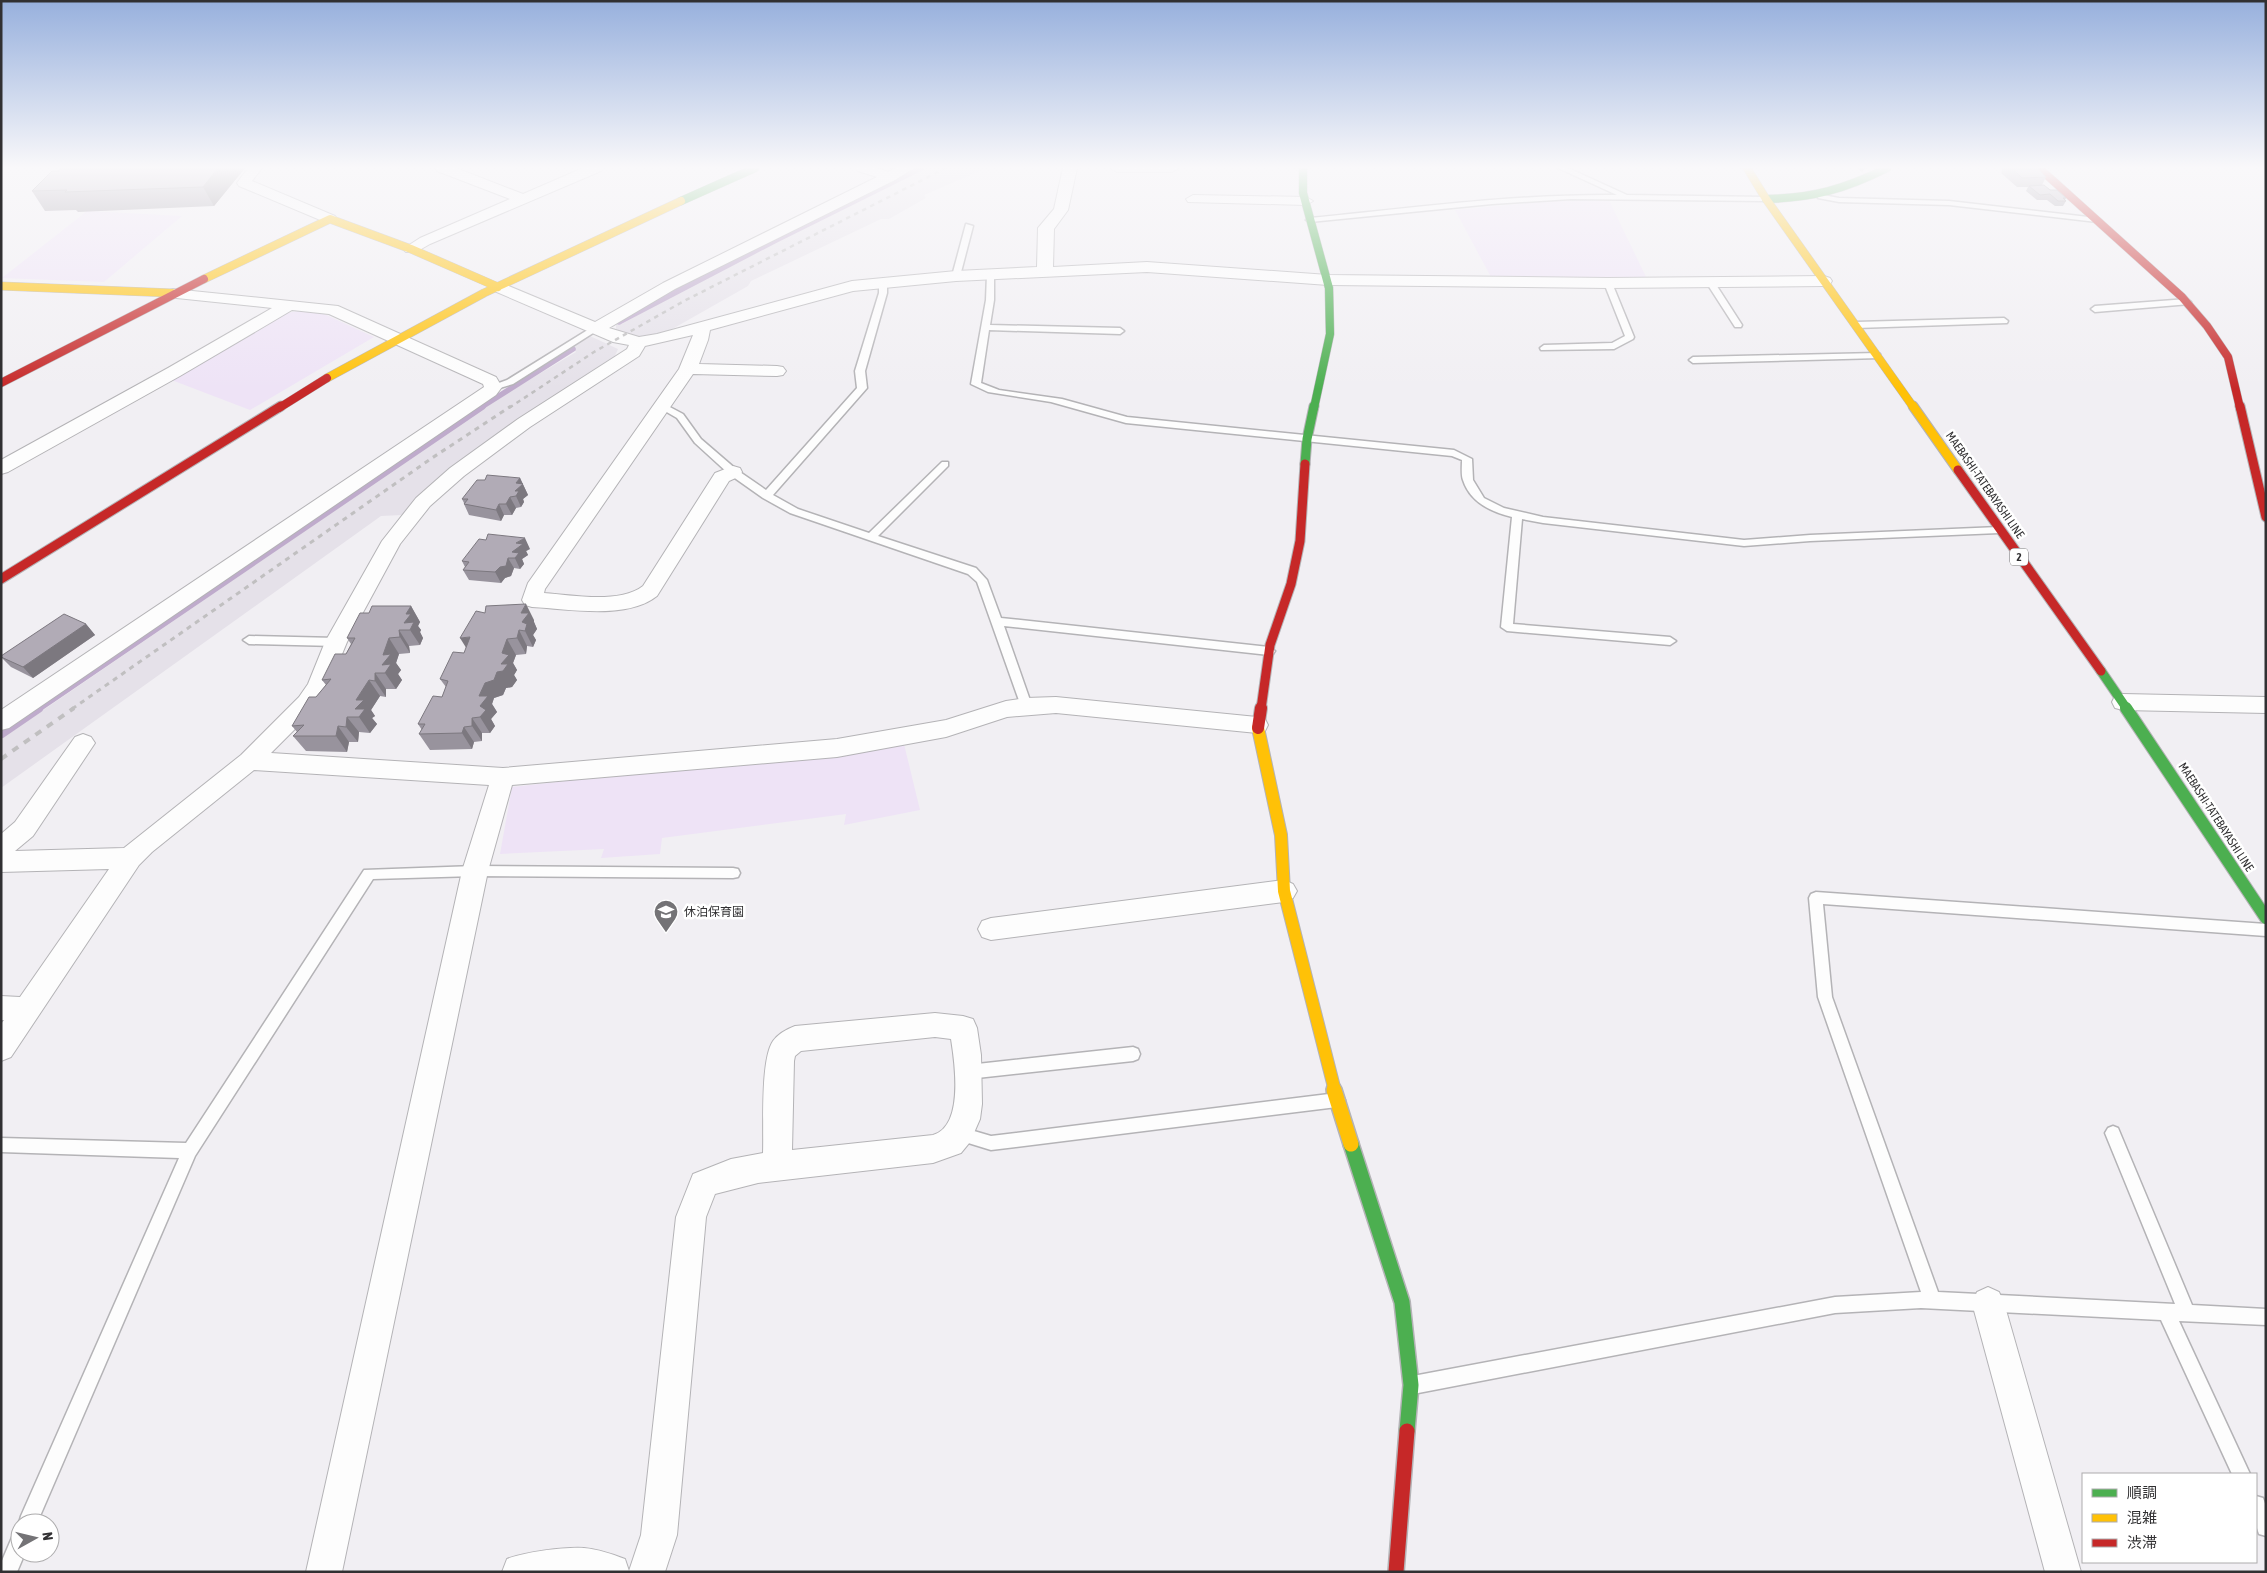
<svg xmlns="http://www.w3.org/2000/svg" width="2267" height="1573" font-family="'Asap Condensed','Noto Sans JP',sans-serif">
  <rect width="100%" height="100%" fill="#f1eff3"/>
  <!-- built -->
  <path fill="#e5e1e9" d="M925,168h62l-63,27 2,3 -37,21h-8l-130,62 -3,5 -81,46 -28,6 -23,-9v-7l6,2 64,-36z
    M590,336l28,13 -4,9 -138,91 -43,34 -31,32 -21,1 -380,272v-49l498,-341 77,-46 -4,-5z"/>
  <!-- green -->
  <path fill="#eee3f6" d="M1559,200h50l38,79 -156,-2 -36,-67z
    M87,211l95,5 -78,66 -102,-4z
    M304,310l18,3 52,24 -124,73 -81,-31 117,-66z
    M904,744l16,66 -76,15 2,-11 -184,24 -2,16 -59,4 3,-9 -104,5 12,-67z"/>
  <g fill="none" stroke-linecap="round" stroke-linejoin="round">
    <!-- stream-far2 -->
    <path stroke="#bfabcc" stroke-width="5.5" d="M619,322l157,-82 145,-72
      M480,408l93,-59"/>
    <!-- stream-far1 -->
    <path stroke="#bfabcc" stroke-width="8" d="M37,709l445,-303"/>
    <!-- stream -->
    <path stroke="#bfabcc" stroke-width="9" d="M1,734l38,-26"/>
    <defs>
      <path id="lane" d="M1558,168h10l59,27 139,2 4,2 -4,2 -195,-2 -79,5 -182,18 -4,-2 4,-2c102,-10 204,-24 307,-23z
        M1818,194l21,4 110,3 148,17 4,2 -4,2 -148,-17 -110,-3 -21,-4z
        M966,224l7,2 -13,50 -4,2 -4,-2z
        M987,274l7,2v24l-4,25 130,3 4,3 -4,3 -131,-4 -8,53 18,7 63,9 65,18 327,33 18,9 1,21 11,18 20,10 39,9 201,23 66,-5 189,-8 5,3 -5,3 -189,8 -66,5 -201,-23 -21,-4 -9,105 157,13 6,4 -6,4 -163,-14 -6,-4 11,-110c-21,-5 -42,-15 -49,-37 -2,-5 -1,-14 -1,-20l-10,-4 -326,-33 -75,-21 -63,-10 -17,-8 15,-84z
        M883,279l4,3v11l-22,78 2,17 -94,107 25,14 71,24 73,-71h6v4l-70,70 98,32 11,12 14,38 268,29 6,4 -2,3 -4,1 -265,-29 28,80 -6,4 -4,-1 -45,-127 -9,-8 -178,-61 -27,-15 -34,-24 -34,-31 -18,-25 -19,-11 2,-2h6l17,9 18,25 36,31 29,20 91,-102 -2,-17 24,-78v-11z
        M1707,280h6l29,45 -1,2h-6l-29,-45z
        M1605,281l7,2 22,54 -1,2 -19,10 -73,1 -1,-2 4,-3 68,-2 13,-7 -21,-53z
        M2187,299l4,3 -1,2 -95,8 -4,-3 4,-3z
        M2004,318l4,3 -1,2 -151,5 -4,-3 4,-3z
        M594,326l7,2 -88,56 -20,6 -5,-3 19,-7z
        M1877,353l3,1v4l-187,5 -4,-3 4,-3z
        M249,636l87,2 6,4 -6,4 -87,-2 -6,-4z
        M475,866l258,2 5,1 2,4 -2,4 -5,1 -258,-2 -102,3 -178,277 -158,367h-17v3l-1,-3 2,-7 158,-358 -178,-6v-14l185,5 178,-273z
        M1816,892l450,32v12l-443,-32 9,93 106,295 237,12 -70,-171 3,-5 5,-2 5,2 74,177 74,4v16l-87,-4 71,153h-18l-71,-154 -240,-12 -86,5 -422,81 -6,-3 -3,-6 3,-6 6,-3 422,-79 86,-5 -103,-295 -9,-99 2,-4z
        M1133,1047l5,2 2,5 -2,5 -5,2 -165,18 -5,-2 -2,-5 2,-5 5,-2z
        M1337,1093l5,2 3,5 -3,5 -5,2 -346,43 -39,-12 -3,-5 3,-5 5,-2 34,10z
        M2256,1496l7,2 3,8v30l-7,-2 -3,-9z
        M20,1533v20h5l-8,19h-16v-9l12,-28z"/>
      <path id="street" d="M248,168h14l-10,13 83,35 2,3 -2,3h-10l-86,-36 -2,-3z
        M435,168h21l67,26 60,-26h20l-2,3 -171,73 -14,8h-10l-3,-3 17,-11 90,-39 -73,-28z
        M856,168h22l10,4 7,-4h19l-19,12 -220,109 -66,39 30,9 18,-3 195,-53 104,-10 81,-4 1,-39 16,-19 9,-41h14l-9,42 -14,19 -1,38 94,-5 181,13 280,3 216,-2 6,2 2,3 -2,3 -6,2 -216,2 -280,-3 -181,-13 -191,9 -103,10 -143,39 -2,10 -9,24 78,2 6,1 3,4 -3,4 -6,1 -84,-2 -148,215 -1,4c28,2 76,11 99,-7l72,-113 18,-7 7,2 2,4 -2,4 -11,5 -72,115c-30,24 -88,13 -125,11l-7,-2 -3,-5 6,-17 151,-214 14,-34 -48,11 -6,10 -109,71 -66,49 -34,30 -30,38 -53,98 -21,51 -11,16 -44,44 232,15 334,-29 109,-19 60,-19 20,-3 30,-1 201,20 8,2 3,6 -3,6 -8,2 -201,-20 -49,4 -61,20 -109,20 -325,28 -24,86 -146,701h-36l156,-701 27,-86 -235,-15 -102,82 -13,13 -128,192 -10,4v-37l3,-4h-3v-24l19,1 89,-128 -108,3v-38l14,-12 60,-85 8,-3 8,3 4,6 -62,93 -18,15 109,-3 117,-93 58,-58 9,-13 17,-42 57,-101 34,-43 34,-30 68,-49 109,-70 2,-4 -16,-3 -121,-52 -2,-3 2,-3h12l91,38 68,-39 214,-106 -19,-6z
        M1110,168h69l-7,4h-55z
        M1193,195l113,2 7,4 -7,4 -118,-3 -2,-3z
        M173,289l165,17 158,71 6,10 -6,8 -487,333 -8,2v-20l483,-323 -1,-3 -154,-70 -37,-4 -112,66 -172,96 -7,2v-14l167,-92 104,-60 -105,-11 -2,-3 2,-3z
        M2123,694l143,3v16l-143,-3 -8,-2 -3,-6 3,-6z
        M1284,880l9,4 4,7 -4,7 -9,4 -293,38 -9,-3 -4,-8 4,-8 9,-3z
        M935,1013l28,3 10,3 4,9 4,27 1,49 -2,15 -10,23 -9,11 -28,10 -175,20 -43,11 -9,23 -29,318 -12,37h-163l5,-13c18,-7 57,-12 77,-11 13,1 28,6 41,11l4,12 12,-36 35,-318 17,-43 38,-15 32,-6c1,-25 -3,-93 10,-112 5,-7 14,-12 22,-15zM935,1037l16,2c4,25 13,87 -18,96l-141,15 2,-89 1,-5 6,-5z
        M1988,1287l11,5 5,11 77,269h-36l-73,-269 5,-11z"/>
      <path id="fast-far3" d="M1303,168v25l26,95 1,46 -16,74
        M1766,199c47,-1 79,-10 121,-31
        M681,201l74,-33"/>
      <path id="fast-far2" d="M1305,464l2,-25 7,-33
        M2101,671l26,38"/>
      <path id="fast-far1" d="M2126,708l140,210"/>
      <path id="fast" d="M1351,1144l51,158 9,83 -4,46"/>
      <path id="slow-far3" d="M1747,168l19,31 148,209
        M204,279l126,-60 81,30 87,38
        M1,286l171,7
        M327,378l157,-85 197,-92"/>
      <path id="slow-far2" d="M1913,406l45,64"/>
      <path id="slow-far1" d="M1258,728l23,107 3,56 51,200"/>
      <path id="slow" d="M1334,1090l17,54"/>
      <path id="jam-far3" d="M2039,168l143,129 25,29 21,31 12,51
        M1,383l203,-104
        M279,408l48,-30"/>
      <path id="jam-far2" d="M2240,406l26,111
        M1958,470l143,201
        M1,579l280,-173
        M1261,709l9,-64 21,-61 9,-43 5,-77"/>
      <path id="jam-far1" d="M1258,728l3,-20"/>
      <path id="jam" d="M1396,1572l11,-141"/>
    </defs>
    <!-- lane casing -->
    <use href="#lane" stroke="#b4b3b6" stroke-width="3"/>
    <!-- street casing -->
    <use href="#street" stroke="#b4b3b6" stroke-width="2"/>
    <!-- fast-far3 casing -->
    <use href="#fast-far3" stroke="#b4b3b6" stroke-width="9"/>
    <!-- fast-far2 casing -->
    <use href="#fast-far2" stroke="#b4b3b6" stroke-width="11"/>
    <!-- fast-far1 casing -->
    <use href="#fast-far1" stroke="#b4b3b6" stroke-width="14"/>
    <!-- fast casing -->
    <use href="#fast" stroke="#b4b3b6" stroke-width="18"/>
    <!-- slow-far3 casing -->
    <use href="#slow-far3" stroke="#b4b3b6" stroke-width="9"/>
    <!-- slow-far2 casing -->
    <use href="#slow-far2" stroke="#b4b3b6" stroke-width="11"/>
    <!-- slow-far1 casing -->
    <use href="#slow-far1" stroke="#b4b3b6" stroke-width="14"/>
    <!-- slow casing -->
    <use href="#slow" stroke="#b4b3b6" stroke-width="18"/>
    <!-- jam-far3 casing -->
    <use href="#jam-far3" stroke="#b4b3b6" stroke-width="9"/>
    <!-- jam-far2 casing -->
    <use href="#jam-far2" stroke="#b4b3b6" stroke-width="11"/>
    <!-- jam-far1 casing -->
    <use href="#jam-far1" stroke="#b4b3b6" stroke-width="14"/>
    <!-- jam casing -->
    <use href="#jam" stroke="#b4b3b6" stroke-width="18"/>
    <!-- lane -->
    <use href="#lane" fill="#fdfdfd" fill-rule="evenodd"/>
    <!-- street -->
    <use href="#street" fill="#fdfdfd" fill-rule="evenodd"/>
    <!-- fast-far3 -->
    <use href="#fast-far3" stroke="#4caf50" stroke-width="8"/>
    <!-- fast-far2 -->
    <use href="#fast-far2" stroke="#4caf50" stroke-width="9"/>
    <!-- fast-far1 -->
    <use href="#fast-far1" stroke="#4caf50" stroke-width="12"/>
    <!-- fast -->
    <use href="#fast" stroke="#4caf50" stroke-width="15"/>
    <!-- slow-far3 -->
    <use href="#slow-far3" stroke="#ffc107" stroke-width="8"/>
    <!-- slow-far2 -->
    <use href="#slow-far2" stroke="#ffc107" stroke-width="9"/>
    <!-- slow-far1 -->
    <use href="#slow-far1" stroke="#ffc107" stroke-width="12"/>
    <!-- slow -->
    <use href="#slow" stroke="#ffc107" stroke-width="15"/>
    <!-- jam-far3 -->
    <use href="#jam-far3" stroke="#c62828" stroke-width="8"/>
    <!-- jam-far2 -->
    <use href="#jam-far2" stroke="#c62828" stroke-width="9"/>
    <!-- jam-far1 -->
    <use href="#jam-far1" stroke="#c62828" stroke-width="12"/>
    <!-- jam -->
    <use href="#jam" stroke="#c62828" stroke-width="15"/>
    <!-- rail-far2 -->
    <path stroke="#c0bfc0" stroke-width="2.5" stroke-dasharray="4.5 4.5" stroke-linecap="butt" d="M509,408l85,-56 90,-51 262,-133"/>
    <!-- rail-far1 -->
    <path stroke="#c0bfc0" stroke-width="3" stroke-dasharray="5 5" stroke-linecap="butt" d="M72,709l360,-251 79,-52"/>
    <!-- rail -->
    <path stroke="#c0bfc0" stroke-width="4" stroke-dasharray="7 7" stroke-linecap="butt" d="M1,759l73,-51"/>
  </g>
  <!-- wall -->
  <path fill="#98939d" d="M245,168l-31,38 -136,6 -2,-2 -31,1 -13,-20 27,-20z
    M1857,168h9l-4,4z
    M2003,168h34l9,9 -4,8 24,13 -1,1 1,2 -3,5h-8l-8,-6h-10l-11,-9 2,-4h-11l-16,-14z
    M520,478l8,17 -5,4 1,3 -3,5 -5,1 -4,7h-8l-3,6 -32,-6 -5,-11v-1l-2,-4 23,-19z
    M530,549l-4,2 2,4 -6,4 2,5 -4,5 -6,-1 -3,8 -6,2 -4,5 -32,-3 -6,-10 2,-3 -3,-6z
    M411,606l9,16 -2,4 3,4 -1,2 3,6 -3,7 -11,1 1,7 -11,1 -3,9 5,7 -3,4 4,6 -6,9h-10v8l-6,-1 -9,14 4,6 -3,2 5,6 -7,9 -11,-1 -1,10h-9l-2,10 -41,-1 -13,-15 4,-4 -5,-6 34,-41 -4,-5 24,-26 5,-10 -4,-6 22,-25z
    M534,620v2l3,7 -4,6 3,5 -3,7 -6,-1 -1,8 -10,1 -3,8 4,7 -3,5 3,5 -5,7 -6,1 -3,7 -9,3 -2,6 5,8 -6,7 4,7 -5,7h-8v8l-8,1 -2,7 -42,1 -11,-16 3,-4 -4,-6 24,-27 4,-10 -6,-8 24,-26z
    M86,624l9,11 -62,43 -22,-11 -10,-10v-1z"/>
  <!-- shaded-wall -->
  <path fill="#7c787f" d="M218,168h27l-31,38 -11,-19z
    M520,478l8,17 -5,4 1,3 -3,5 -5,-11 -1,-5 1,-8z
    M510,497l6,11 -4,7 -6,-11z
    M499,504l5,11 -3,6 -5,-11z
    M525,538l5,11 -4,2 2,4 -6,4 2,5 -4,5 -8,-17 4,-9z
    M508,558l6,10 -3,8 -6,2 -4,5 -6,-11z
    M526,604l8,16v2l3,7 -4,6 3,5 -3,7 -8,-16 -3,-9 -1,-9z
    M411,606l9,16 -2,4 3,4 -1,2 3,6 -3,7 -10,-15 -6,-7 2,-9z
    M86,624l9,11 -62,43 -10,-11z
    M399,630l10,16 1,7 -10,-16z
    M519,630l8,16 -1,8 -9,-16z
    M470,637v17l-10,-16z
    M389,638l10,16 -3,9 5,7 -3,4 4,6 -6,9 -11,-16 -3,-8 1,-10z
    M507,639l9,16 -3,8 4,7 -3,5 3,5 -5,7 -6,1 -3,7 -9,3 -2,6 5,8 -6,7 4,7 -5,7 -10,-16 -1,-21 6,-13 12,-11 4,-8 1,-11z
    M375,673l11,16v8l-11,-16z
    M369,680l11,16 -9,14 4,6 -3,2 5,6 -7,9 -11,-16 -4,-8 1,-9z
    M347,717l12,15 -1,10 -12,-15z
    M472,718l10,15v8l-10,-15z
    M338,726l11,16 -2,10 -11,-16z
    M464,727l10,15 -2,7 -10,-16z"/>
  <!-- building -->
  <path fill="#b1abb6" stroke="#7c787f" d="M61,168h157l-15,19 -138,5 2,-2 -35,1 20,-20h7z
    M2012,168h25l9,9 -24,1z
    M2044,185l6,5h7l9,8h-3l3,3h-8l-8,-7 -10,1 -11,-9z
    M487,475l33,3 -4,5 7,1 -8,7h4l-3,5 -6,1 -4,7h-7l-3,6 -32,-6 4,-5h-6l15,-19h8z
    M488,534l37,4 -9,5 7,1 -11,8 7,1 -4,5h-7l-2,8 -6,1 -5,5 -32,-2 6,-8 -7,-1 17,-22 7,1z
    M526,604l-5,9h8l-7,9 5,2 -2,7 -6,-1 -2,8 -10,1 -5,14 7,2 -8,9h7l-5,7 -6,1 -3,8 -9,3 -6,13h9l-8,10 6,4 -6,7 -8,1v8l-8,1 -2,6 -43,1 6,-10h-7l15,-28 9,1 6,-16 -8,-2 13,-27 11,1 6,-16 -10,1 16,-27 9,2 1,-7z
    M372,606h39l-5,8h5l-7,9 10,-1 -4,8h-11l1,7 -11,1 -6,17 8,-1 -9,11 9,-1 -6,9h-10v8l-6,-1 -13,20h8l-9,9h10l-6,8h-12l-1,10 -8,-1 -2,10h-43l11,-11 -12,1 17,-29h7l15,-18 -9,1 13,-26h11l9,-16h-8l13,-25h9z
    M64,614l22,10 -63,43 -22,-10v-1z"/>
  <!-- sky -->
  <linearGradient id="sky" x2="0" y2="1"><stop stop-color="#97b0dd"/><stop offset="0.43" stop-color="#f9f8fa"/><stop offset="1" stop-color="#f9f8fa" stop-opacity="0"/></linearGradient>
  <rect width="2267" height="389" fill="url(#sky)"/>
  <!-- icons -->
  <defs>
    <symbol id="school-pin" viewBox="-11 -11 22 30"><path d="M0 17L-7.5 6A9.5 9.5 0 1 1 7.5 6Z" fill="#747376" stroke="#fff"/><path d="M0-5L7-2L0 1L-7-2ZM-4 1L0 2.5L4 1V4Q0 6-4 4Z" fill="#fff"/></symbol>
  </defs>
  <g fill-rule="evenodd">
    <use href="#school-pin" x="652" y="898" width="28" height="38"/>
  </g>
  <g text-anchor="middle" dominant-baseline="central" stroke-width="5" stroke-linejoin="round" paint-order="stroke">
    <!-- shield labels -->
    <rect fill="#fff" stroke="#6f6e70" stroke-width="1" x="2010" y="548.5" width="18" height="17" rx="4"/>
    <g font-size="11" font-weight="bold" fill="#313032">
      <text x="2019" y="557">2</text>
    </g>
    <!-- street labels -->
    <g font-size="12" fill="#313032" stroke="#fff">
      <text transform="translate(1985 485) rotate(55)">MAEBASHI-TATEBAYASHI LINE</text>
      <text transform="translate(2216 817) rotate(57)">MAEBASHI-TATEBAYASHI LINE</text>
    </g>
    <!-- poi labels -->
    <g font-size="12" fill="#313032" stroke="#fff" text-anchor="start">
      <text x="684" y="912">休泊保育園</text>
    </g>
  </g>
  <!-- border -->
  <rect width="2267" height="1573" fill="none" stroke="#313032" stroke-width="5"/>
  <!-- legend -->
  <rect x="2082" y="1473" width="175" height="90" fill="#ffffff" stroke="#adacad"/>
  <rect x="2092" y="1489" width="25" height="8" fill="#4caf50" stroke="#adacad"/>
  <text x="2127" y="1498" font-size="15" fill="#313032">順調</text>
  <rect x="2092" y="1514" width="25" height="8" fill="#ffc107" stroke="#adacad"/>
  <text x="2127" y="1523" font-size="15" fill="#313032">混雑</text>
  <rect x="2092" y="1539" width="25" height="8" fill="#c62828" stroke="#adacad"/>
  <text x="2127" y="1548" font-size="15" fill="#313032">渋滞</text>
  <!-- north arrow -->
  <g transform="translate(35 1538) rotate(82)"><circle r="24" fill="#ffffff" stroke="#adacad"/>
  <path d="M0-4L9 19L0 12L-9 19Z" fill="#747376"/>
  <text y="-8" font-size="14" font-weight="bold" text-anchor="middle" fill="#313032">N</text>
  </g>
</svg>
